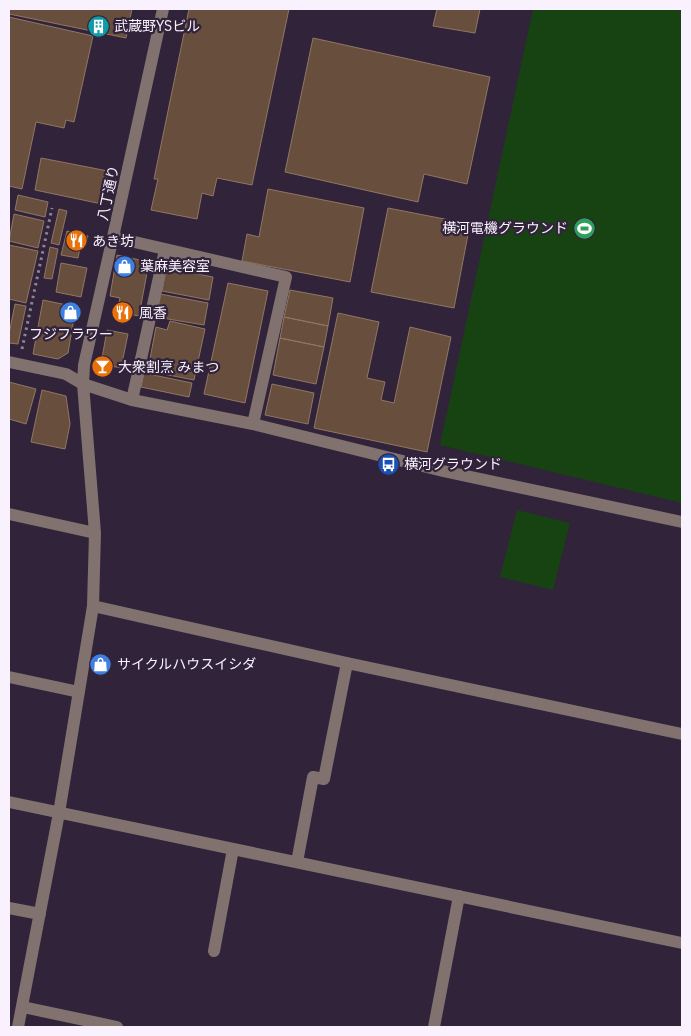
<svg xmlns="http://www.w3.org/2000/svg" width="691" height="1036" font-family="'IBM Plex Sans','Noto Sans JP',sans-serif">
  <rect width="100%" height="100%" fill="#31233a"/>
  <!-- green -->
  <path fill="#174312" d="M533,9h137l12,2v492l-242,-58z
    M517,510l53,13 -17,67 -53,-13z"/>
  <!-- building -->
  <path fill="#684f3d" stroke="#917663" d="M9,9h123l-6,29 -117,-24z
    M189,9h100l-37,176 -35,-7 -4,18 -11,-3 -5,26 -46,-9 7,-31h-4z
    M437,9h43l-5,24 -42,-7z
    M9,17l84,19 -19,86 -8,-2 -2,8 -28,-6 -14,67 -13,-3z
    M313,38l177,39 -23,107 -43,-10 -6,28 -133,-30z
    M41,158l67,13 -6,33 -67,-14z
    M268,189l96,19 -14,74 -108,-21 5,-27 12,3z
    M18,195l30,7 -3,15 -30,-7z
    M388,208l82,16 -16,84 -83,-16z
    M59,209l8,2 -8,34 -8,-2z
    M14,214l30,7 -6,27 -29,-7z
    M67,231l21,5 -2,8 -5,-1 -3,15 -17,-3z
    M9,245l29,6 -12,52 -17,-4z
    M50,247l8,2 -6,30 -8,-1z
    M117,255l32,7 -10,54 -22,-4 3,-14 -10,-2z
    M61,263l26,5 -6,29 -25,-5z
    M166,268l47,9 -4,23 -47,-9z
    M228,283l40,8 -23,112 -41,-9z
    M290,290l43,8 -5,28 -44,-9z
    M160,294l48,9 -4,22 -48,-8z
    M43,300l33,7 -8,46 -10,6 -25,-5z
    M15,304l11,2 -8,38 -9,-1v-9z
    M338,313l41,9 -12,56 18,4 -4,18 13,3 16,-76 41,10 -24,115 -113,-24z
    M284,317l44,9 -4,21 -44,-9z
    M170,321l35,8 -11,51 -36,-7 3,-11 -11,-3 6,-32 11,3z
    M107,330l21,4 -7,34 -20,-4z
    M280,338l44,9 -8,37 -43,-9z
    M144,373l48,10 -3,14 -48,-10z
    M9,382l27,7 -10,35 -17,-5z
    M272,384l42,9 -6,31 -43,-9z
    M42,390l24,6 4,28 -5,25 -34,-7z"/>
  <g fill="none" stroke-linecap="round" stroke-linejoin="round">
    <!-- path -->
    <path stroke="#8f8496" stroke-width="3" stroke-dasharray="2.5 4" stroke-linecap="butt" d="M22,349l30,-141"/>
    <!-- minor -->
    <path stroke="#817270" stroke-width="12" d="M113,237l173,40 -33,147
      M9,362l57,12 17,10 49,16 121,24 190,47 239,51
      M132,400l33,-150
      M9,514l86,19
      M93,606l254,57 335,71
      M9,677l70,15
      M9,802l673,141
      M297,862l16,-85 11,2 23,-116
      M9,908l31,6
      M214,951l19,-102
      M23,1007l94,20
      M18,1027l41,-214 34,-207 2,-73 -12,-149 1,-19 29,-128 50,-228
      M434,1027l25,-131"/>
  </g>
  <!-- icons -->
  <defs>
    <symbol id="building-disc" viewBox="-11 -11 22 22"><circle r="9.5" fill="#0f9aa8" stroke="#31233a"/><path d="M-4-6H4V6H1V3H-1V6H-4ZM-2.5-4.3h1.7v1.8h-1.7ZM.8-4.3h1.7v1.8H.8ZM-2.5-1h1.7V.8h-1.7ZM.8-1h1.7V.8H.8Z" fill="#fff"/></symbol>
    <symbol id="stadium-disc" viewBox="-11 -11 22 22"><circle r="9.5" fill="#2e9e5b" stroke="#31233a"/><path d="M0-5a6.5 5 0 1 0 0 10a6.5 5 0 1 0 0-10ZM-3.5-1.8h7v3.6h-7Z" fill="#fff"/></symbol>
    <symbol id="restaurant-disc" viewBox="-11 -11 22 22"><circle r="9.5" fill="#e8710a" stroke="#31233a"/><path d="M-5-6h1v4h1v-4h1v4h1v-4h1v5L-1.5 .5V6h-2V.5L-5-1ZM5-6V6H3V1.5H1.5Q1.5-4 5-6Z" fill="#fff"/></symbol>
    <symbol id="shop-disc" viewBox="-11 -11 22 22"><circle r="9.5" fill="#3f7fe0" stroke="#31233a"/><path d="M-5-2.5h2.3a2.7 3.5 0 0 1 5.4 0H5L5.5 6h-11ZM-1.5-2.5h3a1.5 2.3 0 0 0-3 0Z" fill="#fff"/></symbol>
    <symbol id="bar-disc" viewBox="-11 -11 22 22"><circle r="9.5" fill="#e8710a" stroke="#31233a"/><path d="M-6-5H6L.8 .8V4.5H3.5V6h-7V4.5H-.8V.8Z" fill="#fff"/></symbol>
    <symbol id="bus-disc" viewBox="-11 -11 22 22"><circle r="9.5" fill="#1a4fb4" stroke="#31233a"/><path d="M-5-6H5V4H4V6H2V4H-2V6H-4V4H-5ZM-3.5-4V0h7V-4ZM-3.5 1.2v1.5H-2V1.2ZM2 1.2v1.5H3.5V1.2Z" fill="#fff"/></symbol>
  </defs>
  <g fill-rule="evenodd">
    <use href="#building-disc" x="86" y="14" width="25" height="25"/>
    <use href="#stadium-disc" x="572" y="216" width="25" height="25"/>
    <use href="#restaurant-disc" x="64" y="228" width="25" height="25"/>
    <use href="#shop-disc" x="112" y="254" width="25" height="25"/>
    <use href="#shop-disc" x="58" y="300" width="25" height="25"/>
    <use href="#restaurant-disc" x="110" y="300" width="25" height="25"/>
    <use href="#bar-disc" x="90" y="354" width="25" height="25"/>
    <use href="#bus-disc" x="376" y="452" width="25" height="25"/>
    <use href="#shop-disc" x="88" y="652" width="25" height="25"/>
  </g>
  <g text-anchor="middle" dominant-baseline="central" stroke-width="4.5" stroke-linejoin="round" paint-order="stroke">
    <!-- poi labels -->
    <g font-size="14" fill="#f9f1fe" stroke="#31233a" text-anchor="start">
      <text x="114" y="26">武蔵野YSビル</text>
      <text x="568" y="228" text-anchor="end">横河電機グラウンド</text>
      <text x="92" y="241">あき坊</text>
      <text x="140" y="266">葉麻美容室</text>
      <text x="139" y="313">風香</text>
      <text x="71" y="334" text-anchor="middle">フジフラワー</text>
      <text x="118" y="367">大衆割烹 みまつ</text>
      <text x="404" y="464">横河グラウンド</text>
      <text x="117" y="664">サイクルハウスイシダ</text>
    </g>
    <!-- street labels -->
    <g font-size="14" fill="#f9f1fe" stroke="#31233a">
      <text transform="translate(108 193) rotate(-78)">八丁通り</text>
    </g>
  </g>
  <!-- border -->
  <rect width="691" height="1036" fill="none" stroke="#f9f1fe" stroke-width="20"/>
</svg>
